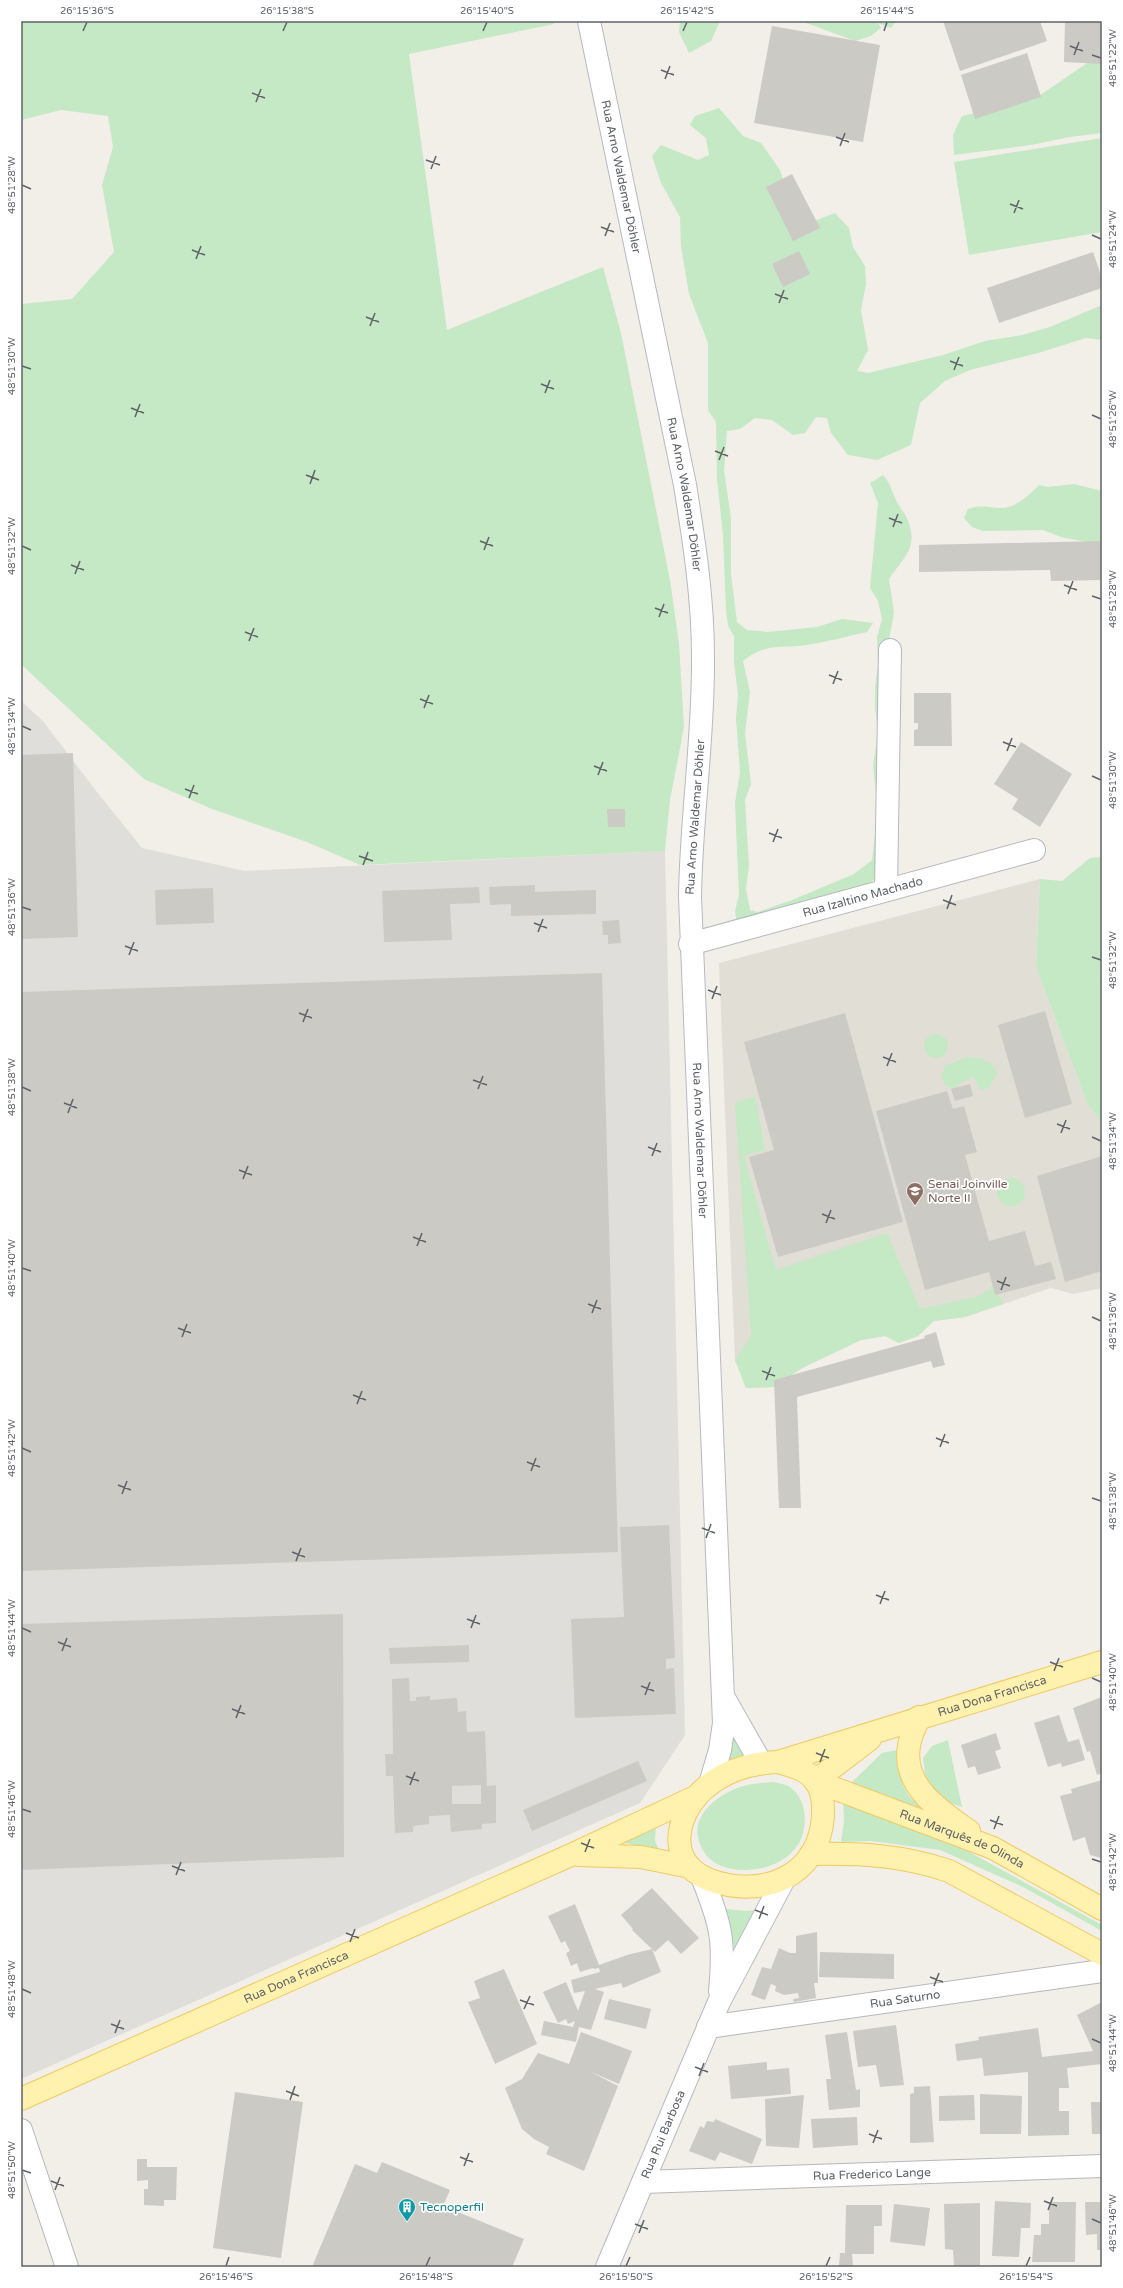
<svg xmlns="http://www.w3.org/2000/svg" width="1123" height="2288" font-family="'Varela Round',sans-serif">
  <rect width="100%" height="100%" fill="#f1efe8"/>
  <!-- industrial -->
  <path fill="#e0deda" d="M21,701l22,20 50,66 49,61 103,23 420,-20 20,884 -45,68 -619,276z"/>
  <!-- education -->
  <path fill="#e1ded6" d="M1040,879l-4,88 51,136 15,21v164l-29,6 -22,-6 -86,29 -31,4 -16,15 -19,7 -14,-7 -24,4 -59,28 -28,19 -28,1 -11,-28 -16,-397z"/>
  <!-- green -->
  <path fill="#c5e8c5" d="M21,21h532l1,3 -145,30 38,276 156,-63 18,66 49,247 9,64 5,83 -14,73 -5,51 -305,14 -53,-23 -95,-33 -68,-30 -120,-112 -3,-4v-359l51,-5 42,-47 -12,-67 11,-38 -5,-31 -47,-6 -40,10z
    M680,21h40l-9,20 -22,12 -10,-21z
    M801,21h95l-5,7 -13,-5 3,5 -10,8 -16,5z
    M1102,53v80l-32,4 -39,8 -77,10 -1,-20 9,-19 71,-16z
    M719,108l24,28 18,7 19,27 12,35 22,16 21,-8 14,15 4,19 12,19 1,18 -5,26 7,40 -11,21 11,2 75,-18 42,-14 37,-6 28,-8 52,-22v35l-16,-2 -48,15 -68,17 -25,11 -25,22 -9,42 -34,15 -29,-5 -17,-22 -4,-15 -11,-1 -11,16 -12,2 -21,-15 -17,-2 -15,11 -13,2 -3,39 7,48v56l6,48 10,8 21,2 49,-5 25,-8 31,4 -6,9c-20,4 -40,10 -60,13 -27,4 -40,-3 -64,16l7,31 -5,41 6,51 -6,16 4,66 -3,23 4,21 8,2 34,-12 62,-26 18,-14 6,-50 -5,-44 5,-35 -3,-23v-22l3,-21 -1,-28 5,-18 -4,-18 -8,-13 8,-85 -8,-20 13,-8c8,9 9,17 14,27 2,5 6,9 9,14 14,31 -1,39 -17,63l5,34 -6,32 -5,220 -11,17 -17,8 -118,35 -2,-14 4,-16 -4,-92 5,-31 -4,-54 2,-23 -4,-33v-26l-6,-10 -2,-16 -3,-75 -6,-56 -1,-57 -8,-12v-67l-19,-49 -8,-48 -1,-29 -19,-34 -9,-27 9,-11 37,15 11,-5 -3,-17 -16,-13 5,-9z
    M1102,138v94l-133,23 -15,-93z
    M1074,484l28,7v54l-41,-8 -18,-7 -60,1 -11,-4 -8,-9 4,-9c13,-4 17,-2 31,-1 16,1 30,-13 40,-23l9,2z
    M1102,857v267l-15,-21 -51,-136 4,-88 22,2 28,-23z
    M924 1046a12 12 0 1 1 24 0a12 12 0 1 1-24 0Z
    M967,1057l14,1 15,9 1,8 -9,13 -8,2 -6,-13 -13,5 -6,7 -9,-3 -5,-10 4,-10z
    M755,1096l10,54 -21,6 32,114 111,-37 33,76 59,-13 16,-11 8,19 -38,13 -31,4 -16,15 -19,7 -14,-7 -24,4 -59,28 -28,19 -28,1 -11,-28 16,-24 -16,-233z
    M997 1192a14 14 0 1 1 28 0a14 14 0 1 1-28 0Z
    M733,1732l13,23 -17,5z
    M948,1740l14,67 -18,-6 -18,-18 -3,-25 9,-12z
    M897,1750c5,46 8,46 44,72l-91,-38 32,-31z
    M774,1782c4,1 10,2 14,4 20,11 21,44 9,60 -16,24 -56,30 -80,18 -10,-6 -15,-13 -18,-23 -8,-24 16,-44 36,-52 12,-5 26,-6 39,-7z
    M843,1800l119,48 140,77v6l-79,-44 -83,-37 -69,-9 -30,1 3,-21z
    M656,1820l-1,21 4,9 -43,-9z
    M726,1909l19,2 17,-1 -26,48z"/>
  <!-- building -->
  <path fill="#cccac5" fill-rule="evenodd" d="M943,21h97l7,20 -87,30z
    M1065,21h37v43l-38,-2z
    M772,26l108,19 -17,97 -109,-19z
    M1027,53l14,44 -66,22 -14,-44z
    M792,174l28,54 -27,13 -27,-54z
    M799,251l11,23 -27,13 -11,-23z
    M1093,252l9,26v10l-103,35 -12,-35z
    M1102,541v39l-51,1 -1,-11 -131,2v-27z
    M914,693h37l1,53h-38v-16l4,-1v-6h-4z
    M1021,742l51,32 -32,53 -28,-18 6,-10 -24,-15z
    M73,753l5,184 -57,2v-184z
    M607,809h18v18h-17z
    M535,885v7l61,-2v24l-85,2v-12l-21,1 -1,-18z
    M479,887l1,16 -30,1 2,36 -68,2 -2,-51z
    M213,888l1,35 -58,2 -1,-35z
    M619,920l2,23 -13,1v-9h-5l-1,-14z
    M602,973l16,579 -597,19v-579z
    M1045,1011l27,93 -47,14 -27,-93z
    M845,1013l58,209 -125,35 -29,-100 25,-7 -30,-108z
    M970,1084l3,12 -18,5 -4,-12z
    M947,1091l6,18 11,-3 13,46 -12,3 24,86 36,-10 10,35 16,-4 5,17 -61,16 -6,-23 -64,18 -49,-179z
    M1102,1156v115l-37,11 -28,-106z
    M936,1332l9,33 -12,3 -2,-7 -134,36 4,111h-22l-5,-128 151,-42 -1,-2z
    M669,1525l6,133 -9,1v10l8,-1 2,46 -101,4 -4,-99 53,-2 -4,-90z
    M343,1614l1,243 -323,13v-246z
    M469,1645v17l-79,2 -1,-16z
    M409,1678l1,23h6v-4l14,-1v4l27,-2 1,14 8,-1 1,21 18,-1 2,55 9,-1v38l-14,1v5l-31,3 -1,-17 -21,1v8l-16,2v6l-18,1 -2,-57h-7l-1,-22h8l-1,-75zM481,1785v19h-29v-18z
    M1102,1697v76l-5,2 -7,-24 -3,1 -14,-44z
    M1059,1715l9,27 11,-3 6,21 -23,7 -1,-4 -13,4 -14,-44z
    M996,1733l5,16 -6,2 6,17 -23,7 -3,-9 -7,2 -7,-23z
    M638,1761l9,20 -115,50 -9,-21z
    M1102,1780v77l-1,1 -11,-3 -5,-18 -12,4 -13,-45 12,-3 -1,-4z
    M652,1888l47,50 -18,16 -13,-14 -13,12 -23,-22 1,-1 -12,-14z
    M575,1904l24,61 28,-10 25,-6 9,23 -38,16 -2,-5 -26,6 9,3 -13,38 -12,-3 -3,15 -35,-7 3,-14 29,6 2,-6 -7,3 -2,-5 -8,4 -15,-31 23,-10 12,29 7,-20 -11,2 -3,-13 29,-8 -1,-4 -5,1 -1,-1 -13,4 -3,-9 -6,3 -5,-13 4,-2 -5,-10 -4,2 -13,-27z
    M817,1932l1,51h-4l2,15 -22,4 -1,-3 6,-1 -1,-5 -14,2 -9,-4 1,-5 -5,-2 -6,16 -14,-5 11,-28 9,2 8,-21 11,5h6v-17z
    M820,1952l74,2v25l-75,-2z
    M504,1969l33,75 -42,20 -27,-62 12,-4 -6,-17z
    M609,1999l42,10 -5,20 -42,-10z
    M1102,2002v62l-35,4 2,20h-10v23h10v24l-41,1v-64l-44,4 -2,-18 -25,3 -2,-17 24,-4 -1,-3 60,-9 4,29 51,-6 -16,-36z
    M896,2025l8,60 -24,2 -4,-22 -18,2 -5,-36z
    M581,2032l51,19 -13,33 -28,-12 27,14 -34,85 -38,-17 3,-7 -15,-8 -12,-10 -17,-41 17,-9 16,-26 31,11z
    M847,2032l9,58 4,-1v18l-31,3 -3,-31h5l-6,-44z
    M767,2062v8l22,-2 2,26 -60,5 -3,-33z
    M930,2086l4,56 -24,1v-49l4,-1v-6z
    M235,2092l68,10 -22,156 -68,-10z
    M980,2094l42,2 -1,38h-41z
    M804,2095l-5,53 -33,-2 -1,-47z
    M974,2095l1,25 -36,1v-25z
    M1091,2102h11v32h-10z
    M857,2117l1,28 -45,3 -2,-29z
    M715,2119l47,20 -10,25 -32,-12 -5,9 -26,-10 11,-25 4,2 3,-7 7,1z
    M137,2159h10v8h30l-1,33h-12v6l-20,-1v-16h4v-9l-11,1z
    M382,2162l68,28 -7,16 81,33 -12,28h-200l43,-103 22,9z
    M995,2201l36,2 -1,25h-9l-2,29 -27,-1z
    M1049,2202h27l-1,60h-43l2,-27h7v-11h8z
    M1085,2202h17v48h-5v-16l-11,1z
    M980,2203v63l39,-1v2l-65,-1 -1,-16 -8,-1 -1,-45z
    M894,2204l36,4 -5,38 -35,-4z
    M846,2205h36v21h-8v28h-22l1,13 -14,-1 1,-13h5z"/>
  <g fill="none" stroke-linecap="round" stroke-linejoin="round">
    <defs>
      <g id="street">
        <path d="M886,890l4,-240"/>
        <path id="s1" d="M690,944l344,-94"/>
        <path id="s2" d="M708,2027l394,-56"/>
        <path d="M21,2130l46,137"/>
        <path id="s3" d="M643,2182l459,-16"/>
      </g>
      <g id="secondary">
        <path id="s4" d="M589,21l96,464c9,56 18,113 18,171 1,81 -12,161 -13,241l34,826 -4,27 -10,34"/>
        <path d="M724,1698l37,65"/>
        <path d="M702,1877c19,47 23,63 18,114"/>
        <path id="s5" d="M607,2267l112,-265 65,-123"/>
      </g>
      <g id="primary">
        <path d="M919,1717c-3,9 -9,19 -10,29 -7,41 32,65 60,85"/>
        <path d="M778,1762c13,4 29,7 37,19 8,9 8,23 8,35 -4,61 -61,83 -113,64 -48,-18 -33,-72 0,-96 20,-15 45,-21 68,-22z"/>
        <path id="s6" d="M778,1762l324,-100"/>
        <path id="s7" d="M815,1781l178,67 109,61"/>
        <path d="M815,1781l55,-42"/>
        <path d="M811,1854c47,-1 92,1 138,17l153,83"/>
        <path d="M579,1855l62,2 49,10"/>
        <path id="s8" d="M21,2099l550,-244 126,-59"/>
      </g>
    </defs>
    <!-- street casing -->
    <use href="#street" stroke="#b5b8bc" stroke-width="24"/>
    <!-- secondary casing -->
    <use href="#secondary" stroke="#b6babf" stroke-width="24"/>
    <!-- primary casing -->
    <use href="#primary" stroke="#f2c960" stroke-width="24"/>
    <!-- street -->
    <use href="#street" stroke="#fff" stroke-width="22"/>
    <!-- secondary -->
    <use href="#secondary" stroke="#fff" stroke-width="22"/>
    <!-- primary -->
    <use href="#primary" stroke="#fff2af" stroke-width="22"/>
  </g>
  <!-- ticks -->
  <path fill="none" stroke="#5f6368" stroke-width="1.5" d="M83,31l4,-9M283,31l4,-9M483,31l4,-9M683,31l4,-9M884,31l3,-9M1070,46l13,5M1074,55l5,-13M1092,55l9,3M661,70l13,5M665,79l5,-13M252,93l13,5M256,102l5,-13M836,137l13,5M840,146l5,-13M426,160l14,5M431,169l5,-13M22,185l9,4M1010,204l13,5M1014,213l5,-13M601,227l13,5M1092,235l9,4M605,236l5,-13M192,250l13,5M196,259l5,-13M775,294l13,5M779,303l5,-13M366,317l13,5M370,326l5,-13M950,361l13,5M22,366l9,3M954,370l5,-13M541,384l13,5M545,393l5,-13M131,408l13,5M1092,415l9,4M135,417l5,-13M715,451l13,5M719,460l5,-13M306,475l13,5M310,484l5,-14M889,518l13,5M893,527l5,-13M480,541l13,5M22,546l9,4M484,550l5,-13M71,565l13,5M75,574l5,-13M1064,585l13,5M1068,594l5,-13M1092,596l9,3M655,608l13,5M659,617l5,-13M245,632l13,5M249,641l5,-13M829,675l13,5M833,684l5,-13M420,699l13,5M424,708l5,-13M22,726l9,4M1003,742l13,5M1007,751l5,-13M594,766l13,5M598,775l5,-13M1092,776l9,4M185,789l13,5M189,798l5,-13M769,833l13,5M773,842l5,-13M359,856l14,5M363,865l5,-13M943,900l13,5M22,907l9,3M947,909l5,-14M534,923l13,5M538,932l5,-13M125,946l13,5M129,955l5,-13M1092,957l9,3M708,990l13,5M712,999l5,-13M299,1013l13,5M303,1022l5,-13M883,1057l13,5M887,1066l5,-13M473,1080l14,5M22,1087l9,4M478,1089l5,-13M64,1103l13,5M68,1113l5,-14M1057,1124l13,5M1061,1133l5,-13M1092,1137l9,4M648,1147l13,5M652,1156l5,-13M239,1170l13,5M243,1179l5,-13M822,1214l13,5M826,1223l5,-13M413,1237l13,5M417,1246l5,-13M22,1268l9,3M997,1281l13,5M1001,1290l5,-13M588,1304l13,5M592,1313l5,-13M1092,1317l9,4M178,1328l13,5M182,1337l5,-13M762,1371l13,5M766,1380l5,-13M353,1395l13,5M357,1404l5,-13M936,1438l13,5M940,1447l5,-13M22,1448l9,4M527,1462l13,5M531,1471l5,-13M118,1485l13,5M122,1494l5,-13M1092,1498l9,3M702,1528l13,5M706,1538l5,-14M292,1552l13,5M296,1561l5,-13M876,1595l13,5M880,1604l5,-13M467,1619l13,5M22,1628l9,4M471,1628l5,-13M58,1642l13,5M62,1651l5,-13M1050,1662l13,5M1054,1671l5,-13M1092,1678l9,4M641,1686l13,5M645,1695l5,-13M232,1709l13,5M236,1718l5,-13M816,1753l13,5M820,1762l5,-13M406,1776l13,5M410,1785l5,-13M22,1809l9,3M990,1820l13,5M994,1829l5,-13M581,1843l13,5M585,1852l5,-13M1092,1859l9,3M172,1866l13,5M176,1875l5,-13M755,1910l13,5M759,1919l5,-13M346,1933l13,5M350,1942l5,-13M930,1977l13,5M934,1986l5,-13M22,1989l9,4M520,2000l14,5M524,2009l6,-13M111,2024l13,5M115,2033l5,-13M1092,2039l9,4M695,2067l13,5M699,2076l5,-13M286,2091l13,5M290,2100l5,-14M869,2134l13,5M873,2143l5,-13M460,2157l13,5M464,2166l5,-13M22,2170l9,3M51,2181l13,5M55,2190l5,-13M1044,2201l13,5M1048,2210l5,-13M1092,2219l9,4M635,2224l13,5M639,2233l5,-13M226,2266l3,-9M426,2266l4,-9M626,2266l4,-9M826,2266l4,-9M1026,2266l4,-9"/>
  <!-- icons -->
  <defs>
    <symbol id="university-pin" viewBox="-11 -11 22 30"><path d="M0 17L-7.5 6A9.5 9.5 0 1 1 7.5 6Z" fill="#8d6e63" stroke="#fff"/><path d="M0-5L7-2L0 1L-7-2ZM-4 1L0 2.5L4 1V4Q0 6-4 4Z" fill="#fff"/></symbol>
    <symbol id="building-pin" viewBox="-11 -11 22 30"><path d="M0 17L-7.5 6A9.5 9.5 0 1 1 7.5 6Z" fill="#0f9aa8" stroke="#fff"/><path d="M-4-6H4V6H1V3H-1V6H-4ZM-2.5-4.3h1.7v1.8h-1.7ZM.8-4.3h1.7v1.8H.8ZM-2.5-1h1.7V.8h-1.7ZM.8-1h1.7V.8H.8Z" fill="#fff"/></symbol>
  </defs>
  <g fill-rule="evenodd">
    <use href="#university-pin" x="905" y="1181" width="20" height="27"/>
    <use href="#building-pin" x="397" y="2197" width="20" height="27"/>
  </g>
  <g text-anchor="middle" dominant-baseline="central" stroke-width="3.5" stroke-linejoin="round" paint-order="stroke">
    <!-- street labels -->
    <g font-size="12" fill="#5f6368" stroke="#fff">
      <text stroke="none"><textPath href="#s4" startOffset="159">Rua Arno Waldemar Döhler</textPath></text>
      <text stroke="none"><textPath href="#s4" startOffset="483">Rua Arno Waldemar Döhler</textPath></text>
      <text transform="translate(695 817) rotate(-86)">Rua Arno Waldemar Döhler</text>
      <text stroke="none"><textPath href="#s1" startOffset="179">Rua Izaltino Machado</textPath></text>
      <text stroke="none"><textPath href="#s4" startOffset="1131">Rua Arno Waldemar Döhler</textPath></text>
      <text stroke="none"><textPath href="#s6" startOffset="224">Rua Dona Francisca</textPath></text>
      <text stroke="none"><textPath href="#s7" startOffset="158">Rua Marquês de Olinda</textPath></text>
      <text stroke="none"><textPath href="#s8" startOffset="301">Rua Dona Francisca</textPath></text>
      <text stroke="none"><textPath href="#s2" startOffset="199">Rua Saturno</textPath></text>
      <text stroke="none"><textPath href="#s5" startOffset="144">Rua Rui Barbosa</textPath></text>
      <text stroke="none"><textPath href="#s3" startOffset="229">Rua Frederico Lange</textPath></text>
    </g>
    <!-- education labels -->
    <g font-size="12" fill="#785e54" stroke="#fff" text-anchor="start">
      <text x="928" y="1184">Senai Joinville<tspan x="928" dy="14">Norte II</tspan></text>
    </g>
    <!-- culture labels -->
    <g font-size="12" fill="#0d838f" stroke="#fff" text-anchor="start">
      <text x="420" y="2207">Tecnoperfil</text>
    </g>
  </g>
  <!-- border -->
  <rect width="1123" height="2288" fill="none" stroke="#ffffff" stroke-width="44"/>
  <rect x="22" y="22" width="1079" height="2244" fill="none" stroke="#5f6368" stroke-width="1.5"/>
  <g font-size="10" text-anchor="middle" fill="#5f6368">
    <text x="87" y="14">26°15'36"S</text>
    <text x="287" y="14">26°15'38"S</text>
    <text x="487" y="14">26°15'40"S</text>
    <text x="687" y="14">26°15'42"S</text>
    <text x="887" y="14">26°15'44"S</text>
    <text transform="translate(1112 58) rotate(-90)" y="4">48°51'22"W</text>
    <text transform="translate(11 185) rotate(-90)" y="4">48°51'28"W</text>
    <text transform="translate(1112 239) rotate(-90)" y="4">48°51'24"W</text>
    <text transform="translate(11 366) rotate(-90)" y="4">48°51'30"W</text>
    <text transform="translate(1112 419) rotate(-90)" y="4">48°51'26"W</text>
    <text transform="translate(11 546) rotate(-90)" y="4">48°51'32"W</text>
    <text transform="translate(1112 599) rotate(-90)" y="4">48°51'28"W</text>
    <text transform="translate(11 726) rotate(-90)" y="4">48°51'34"W</text>
    <text transform="translate(1112 780) rotate(-90)" y="4">48°51'30"W</text>
    <text transform="translate(11 907) rotate(-90)" y="4">48°51'36"W</text>
    <text transform="translate(1112 960) rotate(-90)" y="4">48°51'32"W</text>
    <text transform="translate(11 1087) rotate(-90)" y="4">48°51'38"W</text>
    <text transform="translate(1112 1141) rotate(-90)" y="4">48°51'34"W</text>
    <text transform="translate(11 1268) rotate(-90)" y="4">48°51'40"W</text>
    <text transform="translate(1112 1321) rotate(-90)" y="4">48°51'36"W</text>
    <text transform="translate(11 1448) rotate(-90)" y="4">48°51'42"W</text>
    <text transform="translate(1112 1501) rotate(-90)" y="4">48°51'38"W</text>
    <text transform="translate(11 1628) rotate(-90)" y="4">48°51'44"W</text>
    <text transform="translate(1112 1682) rotate(-90)" y="4">48°51'40"W</text>
    <text transform="translate(11 1809) rotate(-90)" y="4">48°51'46"W</text>
    <text transform="translate(1112 1862) rotate(-90)" y="4">48°51'42"W</text>
    <text transform="translate(11 1989) rotate(-90)" y="4">48°51'48"W</text>
    <text transform="translate(1112 2043) rotate(-90)" y="4">48°51'44"W</text>
    <text transform="translate(11 2170) rotate(-90)" y="4">48°51'50"W</text>
    <text transform="translate(1112 2223) rotate(-90)" y="4">48°51'46"W</text>
    <text x="226" y="2280">26°15'46"S</text>
    <text x="426" y="2280">26°15'48"S</text>
    <text x="626" y="2280">26°15'50"S</text>
    <text x="826" y="2280">26°15'52"S</text>
    <text x="1026" y="2280">26°15'54"S</text>
  </g>
</svg>
